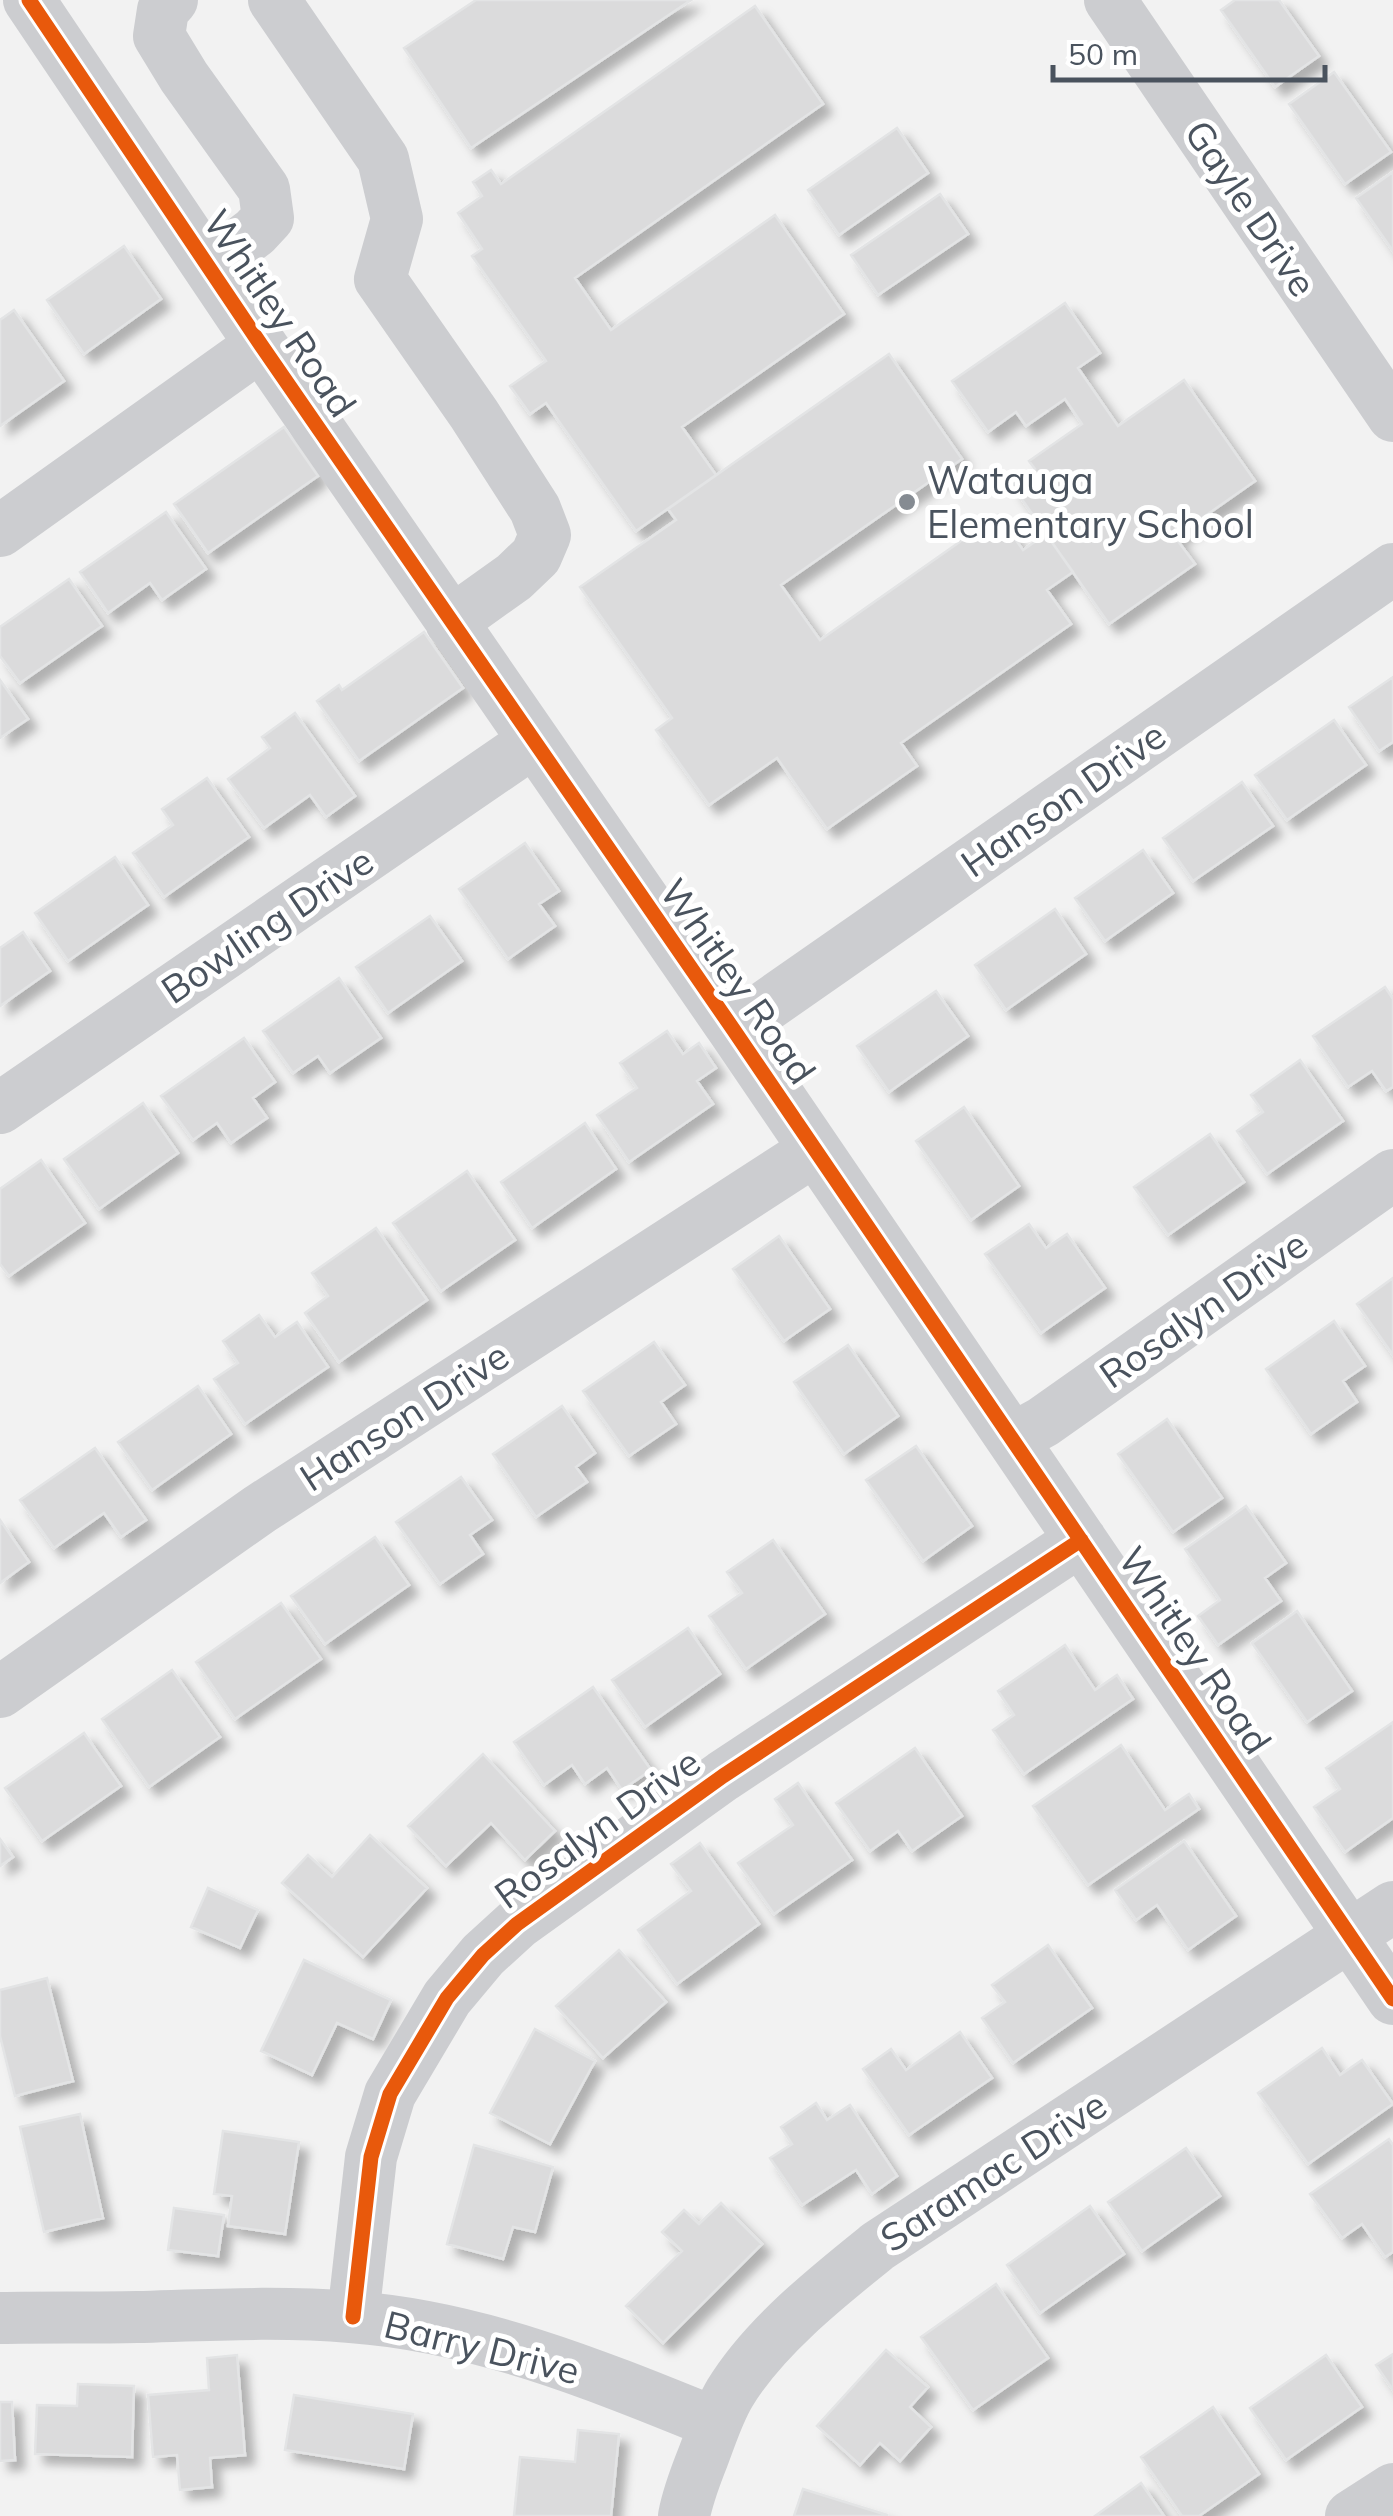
<svg xmlns="http://www.w3.org/2000/svg" width="1393" height="2516" font-family="Mulish,sans-serif">
  <defs>
    <filter id="shadow"><feDropShadow dx="9" dy="9" stdDeviation="5" flood-color="#0004"/></filter>
  </defs>
  <rect width="100%" height="100%" fill="#f2f2f2"/>
  <!-- building -->
  <path fill="#dbdbdc" stroke="#e3e4e5" stroke-width="2.5" filter="url(#shadow)" d="M476,0h215l-220,148 -67,-100z
    M1235,0h44l40,56 -44,31 -54,-77z
    M755,6l68,98 -248,174 36,52 164,-115 69,99 -162,113 34,48 -80,56 -90,-128 -16,11 -20,-28 36,-25 -74,-105 10,-7 -24,-36 24,-17 -9,-14 18,-12 10,14z
    M1334,72l57,80 -46,32 -56,-80z
    M897,128l31,45 -89,62 -31,-45z
    M1393,172v79l-37,-53z
    M940,194l28,40 -90,61 -27,-40z
    M124,246l37,53 -77,55 -37,-54z
    M1065,303l35,50 -22,15 40,58 66,-46 71,101 -80,56 20,27 -86,60 -97,-139 23,-16 -6,-8 53,-37 -17,-25 -39,27 -10,-14 -28,20 -36,-51z
    M14,310l50,71 -64,45v-106z
    M889,354l73,105 -181,126 39,55 178,-125 25,35 23,-16 27,38 -26,18 24,34 -170,119 16,23 -90,63 -50,-71 -68,47 -53,-75 16,-12 -92,-131 96,-67 -8,-11z
    M284,427l34,49 -110,77 -34,-49z
    M166,512l40,57 -44,31 -12,-17 -42,30 -28,-41z
    M69,579l33,47 -82,57 -20,-27v-29z
    M424,632l39,56 -104,73 -42,-60 22,-16 3,5z
    M1393,677v65l-14,9 -30,-44z
    M0,680l28,39 -28,19z
    M295,713l60,83 -29,21 -16,-22 -46,33 -36,-49 42,-31 -8,-11z
    M1334,720l32,45 -79,55 -32,-45z
    M207,778l42,59 -85,60 -31,-44 40,-28 -11,-16z
    M1242,782l31,44 -80,55 -30,-43z
    M525,843l34,48 -20,13 16,22 -47,33 -49,-70z
    M1143,850l30,43 -68,48 -30,-43z
    M115,857l33,48 -80,56 -33,-48z
    M1055,909l31,45 -80,56 -31,-45z
    M430,916l32,45 -74,52 -32,-46z
    M23,932l27,39 -50,35v-58z
    M339,978l42,60 -51,35 -12,-17 -25,17 -30,-42z
    M1385,987l8,12v88l-7,4 -14,-20 -24,16 -35,-51z
    M936,991l32,45 -79,56 -32,-46z
    M667,1031l16,23 16,-11 17,25 -19,13 16,23 -84,58 -32,-47 40,-27 -17,-25z
    M244,1038l31,44 -22,16 14,20 -36,25 -14,-20 -24,17 -32,-44z
    M1300,1060l43,61 -76,53 -30,-43 26,-19 -12,-17z
    M143,1103l35,50 -79,56 -35,-50z
    M964,1107l55,79 -48,34 -55,-79z
    M585,1123l31,46 -84,59 -31,-46z
    M1210,1134l34,48 -76,53 -34,-48z
    M41,1160l44,63 -76,53 -9,-12v-75z
    M467,1171l48,69 -74,51 -48,-68z
    M1029,1224l17,24 21,-14 38,54 -64,45 -56,-79z
    M376,1228l51,72 -88,62 -34,-49 23,-17 -16,-23z
    M779,1236l51,73 -46,32 -51,-72z
    M1393,1278v77l-36,-51z
    M259,1315l16,22 22,-15 31,45 -83,57 -31,-45 24,-16 -15,-22z
    M1334,1321l31,45 -22,15 14,21 -46,32 -45,-65z
    M654,1342l31,43 -24,17 15,22 -47,32 -46,-65z
    M848,1345l50,71 -54,38 -50,-72z
    M198,1386l33,48 -79,56 -34,-48z
    M562,1406l33,47 -19,14 11,15 -51,35 -43,-63z
    M1167,1419l55,79 -49,34 -55,-78z
    M916,1446l56,80 -49,35 -57,-81z
    M95,1448l51,72 -25,17 -17,-24 -50,35 -34,-48z
    M461,1477l31,43 -22,15 13,19 -43,30 -44,-62z
    M1246,1506l40,57 -21,15 16,23 -63,44 -20,-29 22,-16 -35,-51z
    M0,1520l29,42 -29,21z
    M375,1537l34,48 -84,59 -34,-48z
    M773,1540l52,74 -79,55 -37,-53 33,-23 -15,-21z
    M281,1603l40,56 -86,60 -39,-57z
    M1297,1611l55,80 -45,31 -55,-79z
    M688,1628l32,46 -75,53 -33,-47z
    M1065,1645l30,45 22,-15 16,24 -109,75 -31,-44 21,-15 -16,-24z
    M172,1670l48,67 -71,50 -47,-68z
    M593,1687l58,83 -29,20 -15,-22 -22,16 -13,-19 -28,20 -30,-43z
    M1393,1722v96l-48,34 -31,-45 26,-18 -14,-21z
    M84,1733l37,53 -79,55 -37,-53z
    M1121,1745l44,65 24,-16 10,15 -111,76 -55,-79z
    M915,1748l47,68 -50,35 -14,-20 -28,20 -34,-48z
    M483,1754l72,77 -30,29 -34,-37 -45,43 -38,-40z
    M798,1783l54,77 -78,54 -36,-51 55,-38 -18,-26z
    M370,1835l57,53 -64,69 -81,-74 26,-28 24,22z
    M0,1839l13,18 -13,9z
    M1184,1841l52,75 -48,34 -31,-45 -21,15 -21,-30z
    M700,1843l59,81 -82,60 -39,-54 53,-39 -20,-27z
    M208,1888l50,22 -18,38 -49,-21z
    M1048,1945l44,63 -79,55 -31,-45 23,-16 -13,-17z
    M619,1950l47,52 -63,56 -47,-52z
    M304,1960l87,40 -18,39 -36,-16 -25,52 -51,-24z
    M47,1978l26,103 -58,15 -15,-60v-46z
    M535,2029l60,32 -45,83 -60,-31z
    M960,2032l32,46 -83,57 -46,-66 28,-20 15,21z
    M1322,2048l18,27 22,-15 31,44 -85,60 -50,-71z
    M816,2103l11,17 23,-15 47,71 -25,18 -16,-24 -54,35 -32,-47 22,-14 -11,-17z
    M80,2114l23,104 -59,14 -24,-105z
    M223,2131l76,11 -14,92 -57,-8 4,-30 -18,-2z
    M1389,2139l4,6v107l-8,5 -23,-33 -20,14 -32,-44z
    M474,2145l79,22 -18,65 -22,-5 -10,32 -56,-15z
    M1186,2148l34,48 -78,55 -34,-49z
    M721,2203l41,41 -99,99 -37,-37 56,-55 -20,-19 22,-22 15,14z
    M1090,2206l34,48 -84,59 -33,-48z
    M174,2208l50,7 -6,41 -50,-6z
    M996,2284l52,74 -75,52 -52,-73z
    M886,2350l42,37 -18,20 21,20 -31,34 -20,-18 -20,22 -43,-39z
    M1393,2354v36l-17,-25z
    M237,2355l8,100 -35,3 2,29 -32,3 -3,-35 -24,2 -5,-62 61,-5 -2,-32z
    M1326,2355l36,52 -76,53 -36,-52z
    M78,2384l56,2 -2,71 -97,-3 2,-49 40,1z
    M294,2395l119,19 -9,55 -119,-19z
    M0,2402h12l3,58 -15,1z
    M1213,2407l46,67 -60,42h-17l-41,-59z
    M578,2430l41,4 -8,82h-97l6,-59 55,5z
    M1141,2483l23,33h-69z
    M803,2489l84,26v1h-93z"/>
  <g fill="none" stroke-linecap="round" stroke-linejoin="round">
    <!-- minor -->
    <path stroke="#cccdd0" stroke-width="52" d="M29,0l232,345 472,684 660,970
      M172,0l-9,10 -4,26 25,41 80,112 4,29 -13,14 -46,35
      M274,0l109,159 14,60 -17,60 94,135 61,95 10,26 -9,21 -22,21 -63,45
      M1110,0l283,416
      M0,531l261,-186
      M733,1029l660,-460
      M0,1108l533,-366
      M1012,1439l31,-17 350,-247
      M0,1692l260,-183 555,-359
      M353,2317l18,-160 19,-63 57,-96 36,-43 34,-31 206,-148 358,-236
      M0,2318c46,-1 92,0 137,-1 71,-2 143,-6 214,0 127,9 248,59 364,106
      M684,2516c4,-21 11,-39 19,-59 8,-21 15,-44 27,-64 34,-56 97,-106 148,-147l515,-339
      M1351,2516l42,-27"/>
    <defs>
      <path id="cycleway" d="M29,0l232,345 472,684 660,970
        M353,2317l18,-160 19,-63 57,-96 36,-43 34,-31 206,-148 358,-236"/>
    </defs>
    <!-- cycleway casing -->
    <use href="#cycleway" stroke="#fff" stroke-width="21"/>
    <!-- cycleway -->
    <use href="#cycleway" stroke="#e8590c" stroke-width="15"/>
  </g>
  <!-- markers -->
  <circle fill="#858b92" stroke="#fff" stroke-width="4" cx="907" cy="502" r="10"/>
  <g text-anchor="middle" dominant-baseline="central" stroke-width="10" stroke-linejoin="round" paint-order="stroke">
    <!-- street labels -->
    <g font-size="38" fill="#4a535e" stroke="#fff">
      <text transform="translate(1251 208) rotate(56)">Gayle Drive</text>
      <text transform="translate(280 313) rotate(56)">Whitley Road</text>
      <text transform="translate(1063 799) rotate(-35)">Hanson Drive</text>
      <text transform="translate(267 925) rotate(-34)">Bowling Drive</text>
      <text transform="translate(738 981) rotate(55)">Whitley Road</text>
      <text transform="translate(1203 1309) rotate(-35)">Rosalyn Drive</text>
      <text transform="translate(404 1416) rotate(-33)">Hanson Drive</text>
      <text transform="translate(1195 1650) rotate(56)">Whitley Road</text>
      <text transform="translate(597 1828) rotate(-36)">Rosalyn Drive</text>
      <text transform="translate(993 2171) rotate(-33)">Saramac Drive</text>
      <text transform="translate(482 2347) rotate(14)">Barry Drive</text>
    </g>
    <!-- poi labels -->
    <g font-size="38" fill="#4a535e" stroke="#fff" text-anchor="start">
      <text x="927" y="480">Watauga<tspan x="927" dy="44">Elementary School</tspan></text>
    </g>
  </g>
  <!-- scale -->
  <path d="M1053 65v15h272v-15" fill="none" stroke="#4a535e" stroke-width="5"/>
  <text x="1068" y="65" font-size="30" fill="#4a535e" stroke="#ffffff" stroke-width="8" paint-order="stroke">50 m</text>
</svg>
